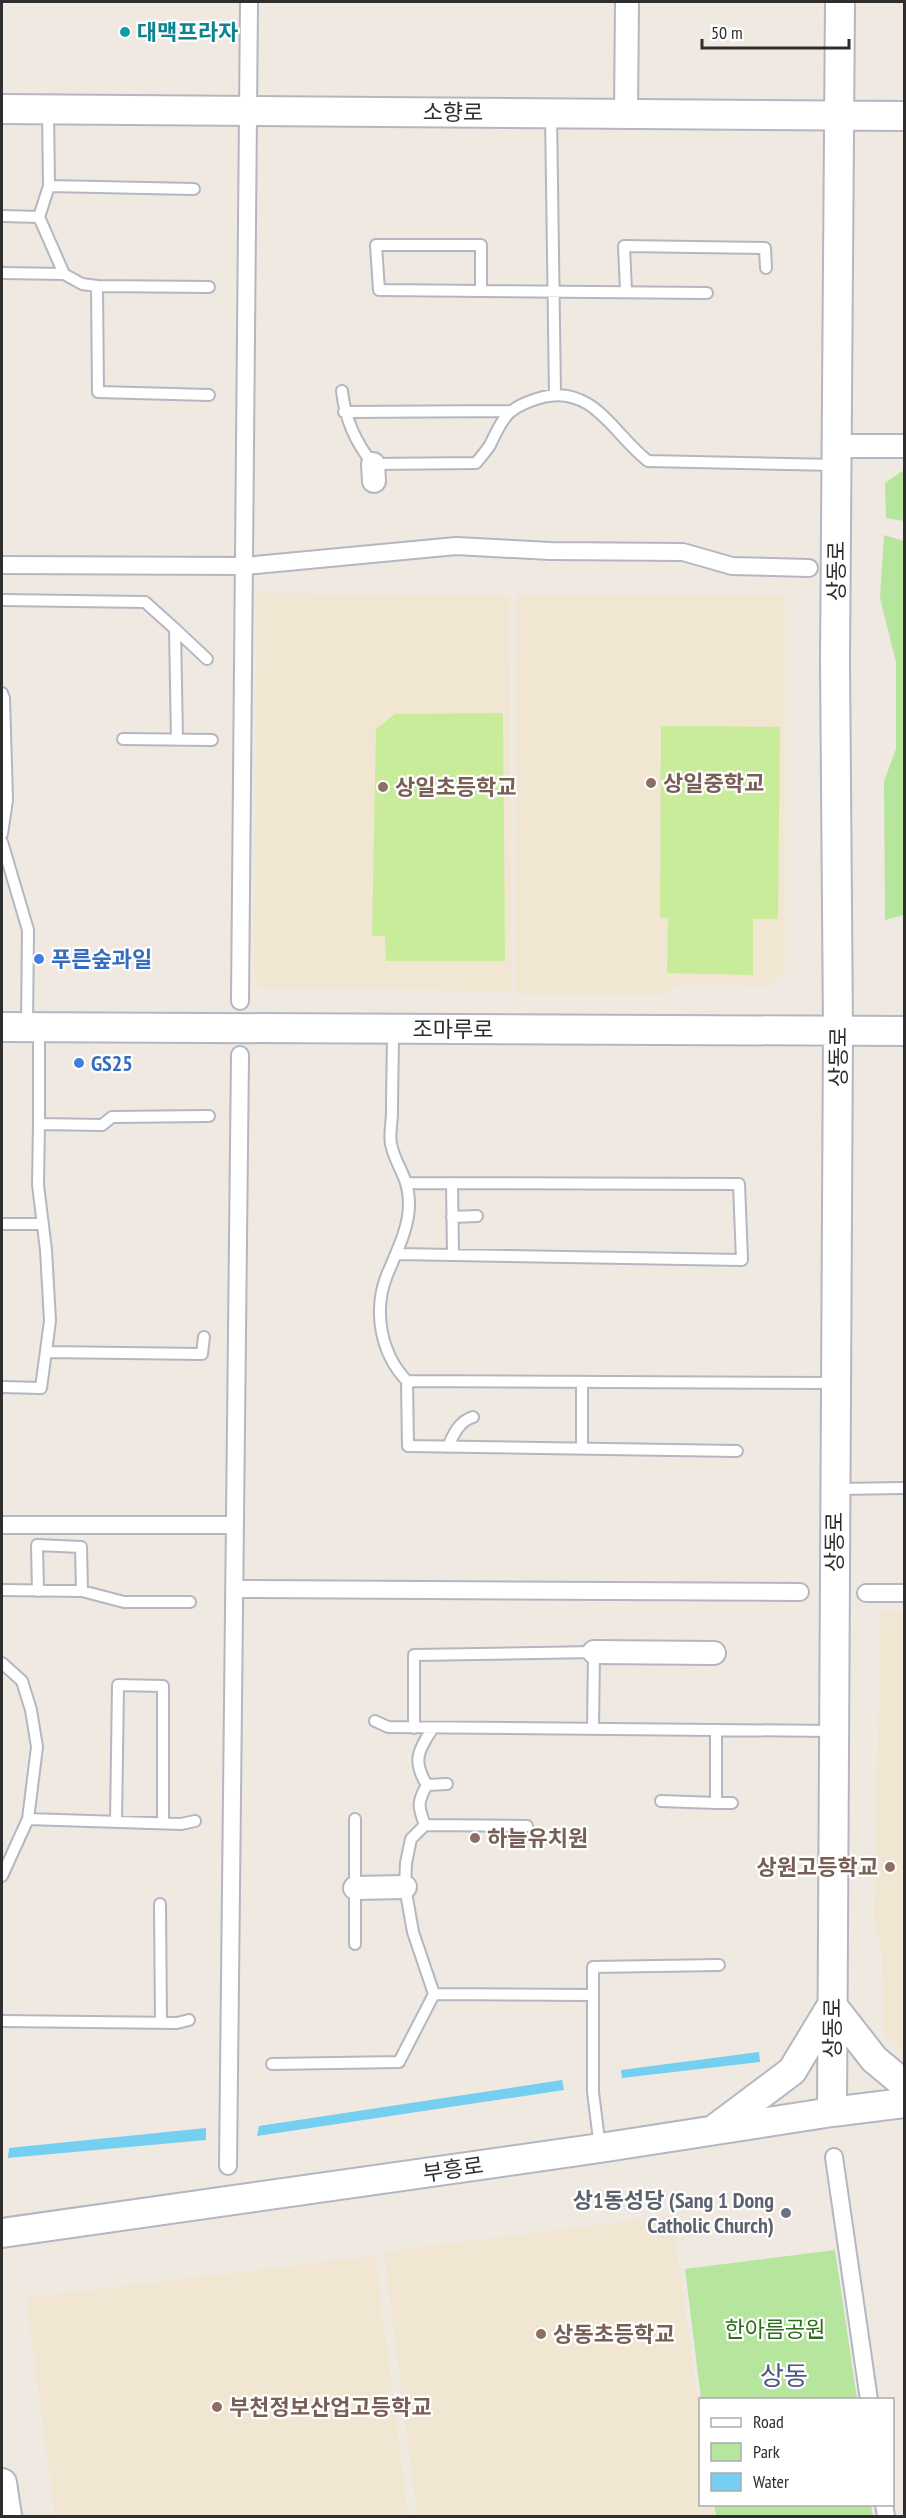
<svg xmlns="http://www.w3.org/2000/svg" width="906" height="2518" font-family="'PT Sans Narrow','Noto Sans KR',sans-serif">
  <rect width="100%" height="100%" fill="#efe9e1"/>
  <!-- education -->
  <path fill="#f0e6d1" d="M257,593l252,3 3,395 -246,-2 -8,-3 -4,-9z
    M517,595h268v375l-16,16 -90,-2 -18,10h-145z
    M881,1612h23v440l-20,-18 -2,-78 -8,-41z
    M672,2216l28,200v88l13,1 2,11h-298l-33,-264z
    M375,2256l33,260h-353l-29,-218z"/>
  <!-- green -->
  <path fill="#b6e59e" d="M904,470v51l-18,-3 -1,-35z
    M884,535l20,6v374l-19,5 -1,-139 12,-32v-87l-16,-64z
    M835,2250l22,149h-156l-16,-130z
    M714,2505h157l2,11h-157z"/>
  <!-- pitch -->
  <path fill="#c9ec9a" d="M503,713l2,248h-119l-1,-25h-13l4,-207 19,-15z
    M661,726l119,1 -2,192h-25v56l-86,-2 1,-55h-8z"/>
  <!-- water -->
  <path fill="#75cff0" d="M759,2052l1,10 -138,16 -1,-8z
    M562,2080l2,10 -307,46 2,-10z
    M206,2128v12l-198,18 1,-10z"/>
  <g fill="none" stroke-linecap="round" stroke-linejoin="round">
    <defs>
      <path id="service" d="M551,113l4,281
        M49,186l145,3
        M2,216l37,1 10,-31 -1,-76
        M39,217l25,57 18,10 15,2 1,106 111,3
        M2,273l62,1
        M97,286l112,1
        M481,289v-44h-105l3,45 328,3
        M626,291l-2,-45 141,2 1,20
        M342,391c3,28 13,51 31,73l103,-1c5,-6 10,-12 14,-18 6,-12 10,-23 19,-32 9,-8 23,-13 34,-16 51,-12 71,38 105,64l188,4
        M344,412l166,-1
        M2,600l143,2 30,27 2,111
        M175,629l32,30
        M2,693l2,5 3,102 -5,34
        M123,739l89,1
        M2,842l26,88 -1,97
        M39,1027v97l63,1 10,-8 97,-1
        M393,1029c0,28 -1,55 -1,83 0,10 -3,22 -1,32 5,24 18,31 18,61 0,23 -13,48 -22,70 -14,35 -7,78 20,106l427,2
        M452,1183l1,72
        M452,1217l25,-1
        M2,1224h41
        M397,1254l345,6 -3,-76 -331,-1
        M46,1352l156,2 2,-17
        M407,1381l1,65 329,5
        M582,1382v67
        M2,1387l39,1 9,-67 -4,-71 -8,-65 1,-61
        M448,1447c5,-12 11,-26 25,-30
        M836,1489l68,-1
        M2,1590l80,1 42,11h66
        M38,1591l-1,-46 44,2 1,44
        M2,1663l20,18 9,29 6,37 -9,72 -26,57
        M375,1721l13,6 445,4
        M414,1728v-73l180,-3 -1,77
        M427,1785l20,-1
        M661,1801l55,2v-73
        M716,1803h16
        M28,1819l153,5 14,-3
        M116,1822l2,-137 45,1v137
        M425,1825l102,1
        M160,1904l1,119
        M355,1944v-125
        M434,1994l159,1v97l7,56
        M593,1995v-28l126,-2
        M2,2021l175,2 12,-3
        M272,2064l127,-2 35,-68 -21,-62 -8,-45 1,-24 5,-24 14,-14c-7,-18 -8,-23 2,-40 -15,-24 -9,-35 6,-57"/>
      <path id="pedestrian" d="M2,565l243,1 211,-20 94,5 133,1 49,14 77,2
        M240,1001l9,-999
        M2,1525h233
        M234,1589l566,3
        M866,1593h38
        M834,2157l35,243
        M228,2166l12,-1111
        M884,2504l2,12"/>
      <path id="minor" d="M626,113l1,-111
        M837,446h67
        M373,464l1,17
        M594,1652l120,1
        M355,1888l50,-1"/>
      <path id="tertiary" d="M2,109l902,7
        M2,1027l902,4
        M832,2005l42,54 30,25
        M832,2112l6,-1081 -3,-371 5,-658
        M716,2128l76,-57 40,-66
        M2,2233l598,-85 232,-36 72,-9
        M2,2483l5,33"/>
    </defs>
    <!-- service casing -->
    <use href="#service" stroke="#b4b7c1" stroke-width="14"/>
    <!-- pedestrian casing -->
    <use href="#pedestrian" stroke="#b4b7c1" stroke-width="20"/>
    <!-- minor casing -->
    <use href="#minor" stroke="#b4b7c1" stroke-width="26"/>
    <!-- tertiary casing -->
    <use href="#tertiary" stroke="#b4b7c1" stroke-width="32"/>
    <!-- service -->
    <use href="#service" stroke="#fff" stroke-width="10"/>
    <!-- pedestrian -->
    <use href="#pedestrian" stroke="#fff" stroke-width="16"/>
    <!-- minor -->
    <use href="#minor" stroke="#fff" stroke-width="22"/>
    <!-- tertiary -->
    <use href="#tertiary" stroke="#fff" stroke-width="28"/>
  </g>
  <!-- markers -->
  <circle fill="#0f9aa8" stroke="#fff" stroke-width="2" cx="125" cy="32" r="6"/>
  <g fill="#8d6e63" stroke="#fff" stroke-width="2">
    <circle cx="651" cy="783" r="6"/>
    <circle cx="383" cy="787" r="6"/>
    <circle cx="475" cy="1838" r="6"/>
    <circle cx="890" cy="1867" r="6"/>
    <circle cx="541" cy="2334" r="6"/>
    <circle cx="217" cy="2407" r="6"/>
  </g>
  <g fill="#3f7fe0" stroke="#fff" stroke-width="2">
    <circle cx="39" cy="959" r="6"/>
    <circle cx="79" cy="1063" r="6"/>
  </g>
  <circle fill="#6b7280" stroke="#fff" stroke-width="2" cx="786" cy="2213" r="6"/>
  <g text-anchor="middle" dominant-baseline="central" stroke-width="4.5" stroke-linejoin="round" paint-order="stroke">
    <!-- culture labels -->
    <g font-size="22" font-weight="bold" fill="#0d838f" stroke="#fff" text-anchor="start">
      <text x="137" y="32">대맥프라자</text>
    </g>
    <!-- street labels -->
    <g font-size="22" fill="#2e2e2e" stroke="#fff">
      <text x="453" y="112">소향로</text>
      <text transform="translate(836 571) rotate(-90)">상동로</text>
      <text x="453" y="1029">조마루로</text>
      <text transform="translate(838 1057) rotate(-90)">상동로</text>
      <text transform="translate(834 1542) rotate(-90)">상동로</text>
      <text transform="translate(832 2028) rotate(-90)">상동로</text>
      <text transform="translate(453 2169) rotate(-8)">부흥로</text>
    </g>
    <!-- education labels -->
    <g font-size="22" font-weight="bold" fill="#785e54" stroke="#fff" text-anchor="start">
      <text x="663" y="783">상일중학교</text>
      <text x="395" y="787">상일초등학교</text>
      <text x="487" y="1838">하늘유치원</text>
      <text x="878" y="1867" text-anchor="end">상원고등학교</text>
      <text x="553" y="2334">상동초등학교</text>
      <text x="229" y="2407">부천정보산업고등학교</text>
    </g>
    <!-- shop labels -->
    <g font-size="22" font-weight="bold" fill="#366cbe" stroke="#fff" text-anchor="start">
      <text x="51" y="959">푸른숲과일</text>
      <text x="91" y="1063">GS25</text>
    </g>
    <!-- worship labels -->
    <g font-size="22" font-weight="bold" fill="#5b616d" stroke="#fff" text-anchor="end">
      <text x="774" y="2200">상1동성당 (Sang 1 Dong<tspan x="774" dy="25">Catholic Church)</tspan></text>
    </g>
    <!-- park labels -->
    <g font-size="22" fill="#2c6e1b" stroke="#fff">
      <text x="775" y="2329">한아름공원</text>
    </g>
    <!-- quarter labels -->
    <g font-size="26" fill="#4d5680" stroke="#fff">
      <text x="784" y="2375">상동</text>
    </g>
  </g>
  <!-- border -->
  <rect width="906" height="2518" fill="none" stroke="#2e2e2e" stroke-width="6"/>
  <!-- legend -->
  <rect x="699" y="2398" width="195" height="108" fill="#ffffff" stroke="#ababab" stroke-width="1.5"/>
  <rect x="711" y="2418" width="30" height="9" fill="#ffffff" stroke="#ababab" stroke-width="1.5"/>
  <text x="753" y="2428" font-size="18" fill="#2e2e2e">Road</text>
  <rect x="711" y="2443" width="30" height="18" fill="#b6e59e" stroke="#ababab" stroke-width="1.5"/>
  <text x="753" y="2458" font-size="18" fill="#2e2e2e">Park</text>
  <rect x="711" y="2473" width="30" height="18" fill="#75cff0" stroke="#ababab" stroke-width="1.5"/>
  <text x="753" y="2488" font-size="18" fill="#2e2e2e">Water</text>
  <!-- scale -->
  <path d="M702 39v9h147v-9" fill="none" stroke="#2e2e2e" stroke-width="3"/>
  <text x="711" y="39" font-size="18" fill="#2e2e2e" stroke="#ffffff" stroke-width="4.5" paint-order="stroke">50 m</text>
</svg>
